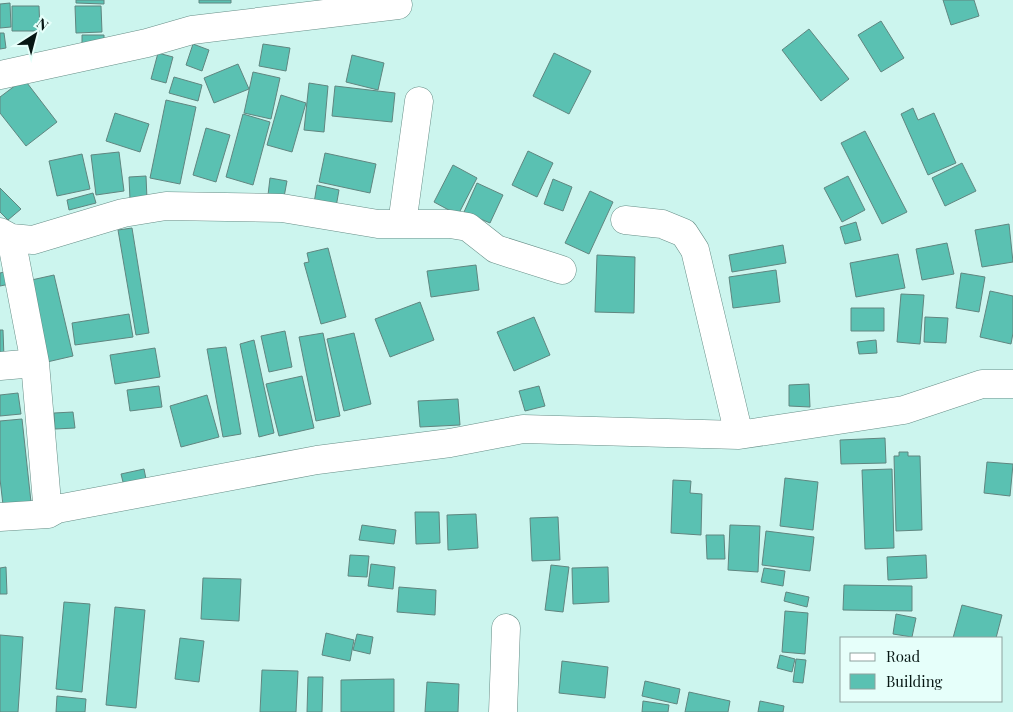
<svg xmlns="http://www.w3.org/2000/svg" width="1013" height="712" font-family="'Playfair Display',serif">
  <rect width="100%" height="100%" fill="#ccf5ee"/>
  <!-- building -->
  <path fill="#5ac1b2" stroke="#608680" d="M76,0h28v4l-28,-1z
    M199,0h32v3h-32z
    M943,0h31l5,16 -28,9z
    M10,3l1,24 -11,1v-24z
    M12,6h27l1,25h-28z
    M75,6h26l1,26 -26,1z
    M881,21l23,37 -23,14 -23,-37z
    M809,29l40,50 -28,22 -39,-51z
    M0,33h4l2,15 -6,1z
    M82,35h22v8h-22z
    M193,44l16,6 -7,21 -16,-6z
    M263,44l27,4 -4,23 -27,-5z
    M158,53l15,4 -7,26 -15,-4z
    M554,53l37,18 -22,43 -36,-18z
    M352,55l32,8 -6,27 -32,-8z
    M238,64l11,25 -35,14 -10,-25z
    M253,72l27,6 -9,41 -27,-6z
    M174,77l28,8 -4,16 -29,-8z
    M24,79l33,43 -31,24 -26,-33v-16z
    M309,83l19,3 -4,46 -20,-2z
    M335,86l60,7 -3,29 -60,-6z
    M281,95l25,8 -14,49 -25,-7z
    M166,100l30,7 -16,77 -30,-6z
    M913,108l5,12 16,-7 22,50 -28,12 -27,-61z
    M115,113l34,11 -9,28 -34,-11z
    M243,114l27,8 -17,63 -27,-8z
    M206,128l24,7 -14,47 -23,-7z
    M865,131l42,81 -25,12 -41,-81z
    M528,151l25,12 -16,34 -25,-12z
    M119,152l5,39 -28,4 -5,-40z
    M325,153l51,11 -6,29 -51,-11z
    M82,154l8,35 -33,7 -8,-35z
    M962,163l14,28 -31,15 -13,-28z
    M453,165l24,13 -19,37 -24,-13z
    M146,176l1,23 -17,1 -1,-23z
    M848,176l17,34 -23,12 -18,-34z
    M270,178l17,3 -3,16 -16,-2z
    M553,179l19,8 -9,24 -19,-7z
    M477,183l26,12 -13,28 -26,-11z
    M317,185l22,5 -3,17 -22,-4z
    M0,188l21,21 -13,11 -8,-8z
    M590,191l23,11 -24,52 -24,-11z
    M93,193l3,10 -27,7 -2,-10z
    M856,222l5,18 -16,4 -5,-17z
    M1009,224l4,38 -31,5 -7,-37z
    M132,228l17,105 -13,2 -18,-105z
    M947,243l7,31 -32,6 -6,-31z
    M783,245l3,18 -54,9 -3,-17z
    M328,248l18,69 -25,7 -17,-61 5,-1 -2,-9z
    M898,254l7,34 -49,9 -6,-34z
    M597,255l38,2 -1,56 -39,-1z
    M476,265l3,25 -48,7 -4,-26z
    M776,270l4,32 -47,6 -4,-31z
    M8,271l2,13 -10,2v-13z
    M961,273l24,4 -6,35 -23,-4z
    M54,275l19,81 -26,6 -20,-81z
    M990,291l23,5v37l-2,11 -31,-7z
    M901,294l23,1 -4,49 -23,-2z
    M420,302l14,38 -44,17 -15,-38z
    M851,308h33v23h-33z
    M129,314l4,23 -58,8 -3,-22z
    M534,317l16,38 -36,16 -17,-39z
    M925,317l23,1 -2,25 -22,-1z
    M0,330h3l1,28h-4z
    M285,331l7,36 -23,5 -8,-36z
    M323,333l17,83 -24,5 -17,-84z
    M354,333l17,71 -27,7 -17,-72z
    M254,340l20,93 -15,4 -19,-93z
    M876,340l1,13 -18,1 -2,-12z
    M226,347l15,87 -18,3 -16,-88z
    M155,348l5,29 -45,7 -5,-29z
    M302,376l12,52 -35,8 -13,-52z
    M809,384l1,23 -21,-1v-21z
    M159,386l3,21 -32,4 -3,-21z
    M539,386l6,20 -20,5 -6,-20z
    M18,393l3,21 -21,2v-21z
    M207,395l12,42 -38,10 -11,-41z
    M458,399l2,26 -40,2 -2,-26z
    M73,412l2,16 -20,1 -1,-16z
    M22,419l9,83 -28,3 -3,-26v-58z
    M885,438l1,25 -45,1 -1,-24z
    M899,452h9v4h12l2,74 -26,1 -2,-75h5z
    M987,462l26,2 -3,32 -26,-3z
    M144,469l3,15 -22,6 -4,-16z
    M892,469l2,79 -29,1 -3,-79z
    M785,478l33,4 -5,48 -33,-4z
    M673,480l18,1 -1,12 12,1 -1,41 -30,-2z
    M415,512h24l1,31 -24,1z
    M476,514l2,34 -30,2 -1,-35z
    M558,517l2,43 -28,1 -2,-43z
    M362,525l34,5 -2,14 -35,-4z
    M730,525l30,1 -2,46 -30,-2z
    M766,531l48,6 -4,34 -48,-6z
    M706,535h18l1,24h-18z
    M350,555l19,1 -2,21 -19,-1z
    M926,555l1,23 -39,2 -1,-23z
    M371,564l24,3 -2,22 -25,-3z
    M551,565l18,2 -6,45 -18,-2z
    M6,567l1,27h-7v-26z
    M608,567l1,35 -36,2 -1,-36z
    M764,568l21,3 -2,15 -22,-4z
    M203,578l38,1 -2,42 -38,-2z
    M844,585l68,1v25l-69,-1z
    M399,587l37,3 -1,25 -38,-3z
    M786,592l23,5 -2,10 -23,-6z
    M64,602l26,2 -8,88 -26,-3z
    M962,605l40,10 -6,23h-43z
    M115,607l30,3 -9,98 -30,-3z
    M785,611l23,2 -3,41 -23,-2z
    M896,614l20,4 -4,19 -19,-3z
    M326,633l28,7 -4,21 -28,-6z
    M357,634l16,3 -3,17 -17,-4z
    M0,635l23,2 -5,75h-18z
    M180,638l24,3 -5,41 -24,-3z
    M780,655l15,4 -3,13 -15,-4z
    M796,659l10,1 -3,23 -10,-1z
    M562,661l46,6 -3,31 -46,-5z
    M262,670l36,1 -2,41h-36z
    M308,677h15l-1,35h-15z
    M394,679v33h-53v-32z
    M645,681l35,8 -3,15 -35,-8z
    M427,682l32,2 -1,28h-33z
    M689,692l41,9 -2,11h-43z
    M57,696l29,3 -1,13h-29z
    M643,701l26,4 -1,7h-26z
    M760,701l24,5 -1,6h-25z"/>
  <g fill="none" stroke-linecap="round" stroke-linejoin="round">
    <defs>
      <path id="minor" d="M0,75l147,-32 45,-13 206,-25
        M625,220l37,4 22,9 11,17 44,185
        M402,224l17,-123
        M0,232l11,6 22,2 90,-27 43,-7 116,2 96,16h72l18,3 28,22 66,21
        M11,238l24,125 13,151
        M0,366l35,-3
        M0,517l48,-3 9,-5 260,-49 133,-17 73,-14 216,6 165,-25 78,-26h31
        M503,712l3,-84"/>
    </defs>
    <!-- minor casing -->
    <use href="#minor" stroke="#678e87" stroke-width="29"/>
    <!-- minor -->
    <use href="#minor" stroke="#fff" stroke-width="28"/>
  </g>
  <!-- legend -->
  <rect x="840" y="637" width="162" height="65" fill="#e6fffa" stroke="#8da29e"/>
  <rect x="850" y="653" width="25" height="8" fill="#ffffff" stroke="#8da29e"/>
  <text x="886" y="662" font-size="15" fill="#071714">Road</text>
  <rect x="850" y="674" width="25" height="15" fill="#5ac1b2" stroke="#8da29e"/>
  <text x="886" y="687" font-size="15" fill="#071714">Building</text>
  <!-- north arrow -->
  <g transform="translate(35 35) rotate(36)" stroke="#e6fffa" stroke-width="4" paint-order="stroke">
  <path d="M0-4L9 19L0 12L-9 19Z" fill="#071714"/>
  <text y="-8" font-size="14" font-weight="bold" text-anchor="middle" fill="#071714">N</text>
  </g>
</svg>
